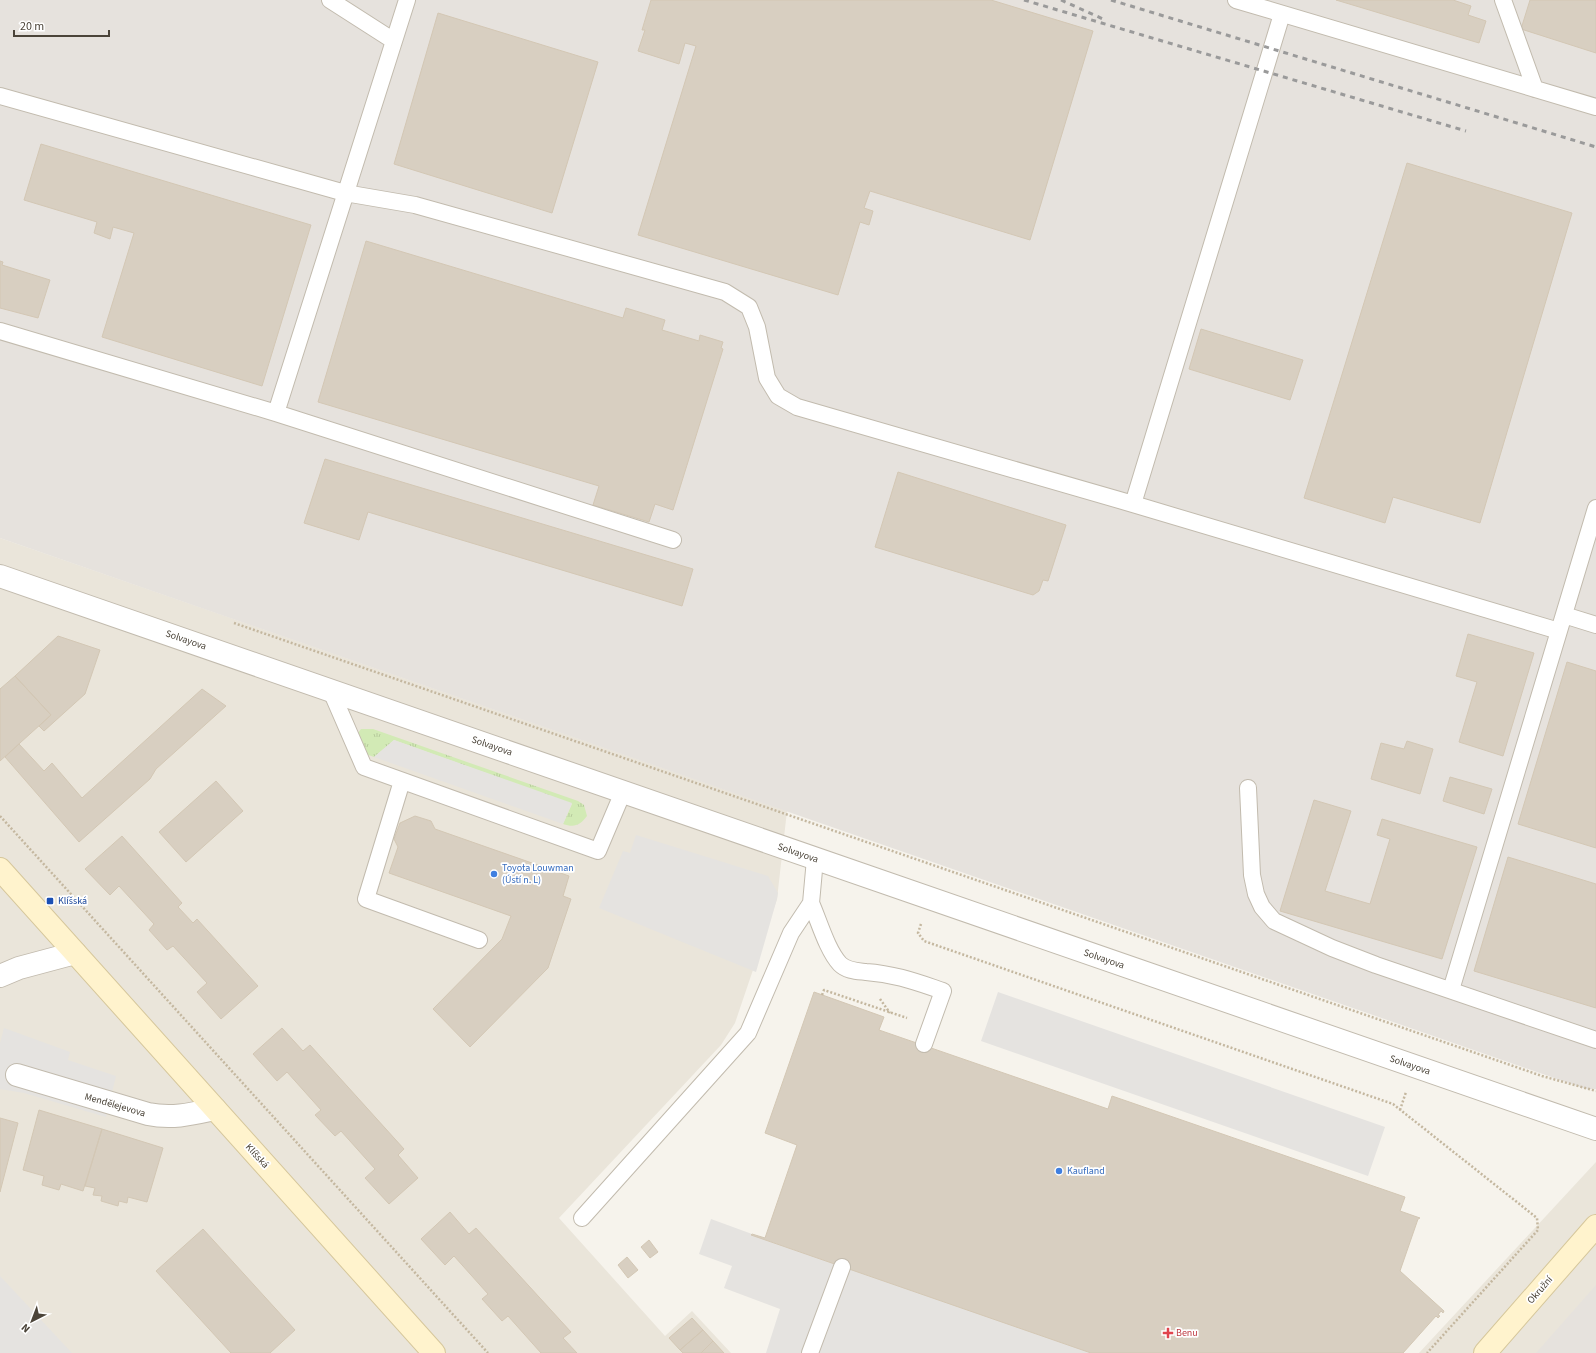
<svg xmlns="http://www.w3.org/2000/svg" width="1596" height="1353" font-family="'Source Sans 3',sans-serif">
  <defs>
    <pattern id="grass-tufts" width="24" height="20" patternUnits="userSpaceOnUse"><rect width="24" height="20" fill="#d2eab5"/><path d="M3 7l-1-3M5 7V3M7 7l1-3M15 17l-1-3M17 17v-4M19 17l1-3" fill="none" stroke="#b6ca9c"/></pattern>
  </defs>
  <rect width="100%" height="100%" fill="#f6f3ec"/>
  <!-- residential -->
  <path fill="#eae5da" d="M0,538l787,273 -10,88 -42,124 -14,22 -162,173 106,118 27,-25 39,42h-731z
    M1596,1162v191h-177z"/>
  <!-- industrial -->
  <path fill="#e6e2dd" d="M0,0h1596v1089h-10l-1586,-551z
    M1596,1285v68h-60z"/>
  <!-- grass -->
  <path fill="url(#grass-tufts)" d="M361,729h12l205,72 6,4 3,11c-7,9 -12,12 -24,8l9,-20 -178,-64 -20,17 -14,-5 -5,-15z"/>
  <!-- parking -->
  <path fill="#e5e3e0" d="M394,740l178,63 -9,21 -189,-67z
    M636,835l132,41 10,17 -1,6 -21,73 -157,-64 24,-57 7,2z
    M998,992l387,135 -17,49 -387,-135z
    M4,1028l66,24 -2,8 48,16 -10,41 -82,-24 -24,-4v-46z
    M711,1219l41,15 -1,1 340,118h-325l14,-44 -56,-21 8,-22 -33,-12z
    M0,1276l72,77h-72z"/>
  <!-- building -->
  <path fill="#d8cfc1" stroke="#d3c7b4" d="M651,0h340l102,31 -63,209 -160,-49 -6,17 9,3 -4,14 -9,-3 -22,73 -200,-60 58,-189 -11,-3 -6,21 -41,-13 7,-21h-3z
    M1336,0h117l18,6 -3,9 18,6 -7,22z
    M1530,0h66v53l-75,-24z
    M438,13l160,49 -46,151 -158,-49z
    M41,144l270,81 -49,161 -160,-49 32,-104 -21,-6 -3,12 -16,-6 3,-11 -73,-22z
    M1407,163l165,50 -92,310 -87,-26 -8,26 -81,-25z
    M366,241l257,77 3,-10 39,12 -3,10 37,11 1,-6 23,7 -2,6 2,1 -50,161 -18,-6 -6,18 -56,-17 6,-19 -281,-84z
    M0,261l3,1 -1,3 48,15 -12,38 -38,-10z
    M1201,329l102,31 -13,40 -101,-31z
    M325,459l368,110 -11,37 -314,-94 -9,28 -55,-17z
    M898,472l168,53 -18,56 -5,-1 -4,11 -6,4 -158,-48z
    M1468,634l66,19 -31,103 -44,-14 18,-60 -21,-6z
    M58,636l42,14 -15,44 -41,37 -5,-5 12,-11 -36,-39z
    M1567,662l29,9v177l-78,-24z
    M15,676l36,39 -51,46v-72z
    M202,689l24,17 -70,63 -6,10 -71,63 -74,-85 14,-13 25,27 8,-8 30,35z
    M1407,741l26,8 -13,45 -49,-15 10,-36 23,6z
    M1450,777l42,12 -8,25 -41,-13z
    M216,781l27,30 -57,51 -27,-30z
    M1314,800l37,11 -26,80 45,13 20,-65 -13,-4 5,-16 95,28 -35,112 -162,-48z
    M415,816l16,5 4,8 134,47 -6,20 8,3 -23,69 -78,79 -37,-38 69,-70 9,-23 -122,-43 9,-26 -4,-8 6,-16z
    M122,836l60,67 -4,4 15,16 4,-4 61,67 -37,33 -24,-27 10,-9 -34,-37 -6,4 -18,-20 5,-6 -35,-38 -9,9 -25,-26z
    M1508,857l88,27v124l-122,-37z
    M814,992l70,25 -5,13 229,79 4,-13 293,101 -5,14 20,7 -2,1 -18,52 44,40 -1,2 -2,-2 -3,4 2,1 -2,2 -2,-2 -33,37h-312l-340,-118 1,-1 13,4 32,-93 -32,-12z
    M282,1028l21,23 7,-6 94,104 -6,6 20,23 -29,26 -24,-26 10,-9 -34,-38 -6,5 -20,-21 6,-5 -34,-38 -10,9 -24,-27z
    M39,1110l63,19 -19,62 -22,-7 -2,6 -17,-5 2,-9 -21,-6z
    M0,1118l18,5 -18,69z
    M102,1129l61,19 -16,54 -19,-5 -1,6 -8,-2 -1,5 -17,-5 1,-5 -9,-1 2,-7 -10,-2z
    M450,1212l19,22 7,-6 95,104 -8,6 14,15h-36l-33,-37 -6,5 -20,-22 6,-5 -34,-38 -9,9 -24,-26z
    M203,1229l92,101 -25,23h-39l-75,-82z
    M649,1240l9,12 -8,6 -9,-11z
    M627,1257l11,13 -10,8 -10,-13z
    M692,1318l11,12 -23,20 -11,-12z
    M703,1330l10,11 -12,12h-18l-3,-3z
    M713,1341l11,12h-23z"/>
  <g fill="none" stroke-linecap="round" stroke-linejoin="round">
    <defs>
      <path id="lane" d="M330,0l64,41 13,-41
        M1236,0l360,107
        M1503,0l32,89
        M0,96l345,97 70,12 310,87 24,15 8,20 10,51 11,18 19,11 336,97 426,127
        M0,331l276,82 397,127
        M276,413l118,-372
        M1133,504l149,-490
        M1564,615l32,10
        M331,691l33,76 234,84 25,-59
        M402,781l-36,118 113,41
        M1248,788l4,87 4,19 6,13 12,14 58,27 44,17 220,75
        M811,903c8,18 16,47 29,61 7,7 17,7 26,8 29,2 50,10 77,19l-19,53
        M1451,990l145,-482
        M582,1218l166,-185 43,-100 20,-30 4,-44
        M810,1353l32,-86"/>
      <path id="street" d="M0,576l1596,553
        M0,976l19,-8 56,-15
        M17,1075l131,39c24,5 44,0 67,-5"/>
      <path id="secondary" d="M0,869l434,484
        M1485,1353l111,-127"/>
    </defs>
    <!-- lane casing -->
    <use href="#lane" stroke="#c2bbae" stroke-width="18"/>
    <!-- street casing -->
    <use href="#street" stroke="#c2bbae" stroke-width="24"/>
    <!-- secondary casing -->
    <use href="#secondary" stroke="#d6c79b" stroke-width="24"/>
    <!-- path -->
    <path stroke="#c4b79f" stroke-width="2.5" stroke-dasharray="2 2" stroke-linecap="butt" d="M234,623l1308,453 54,15
      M0,816l488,537
      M921,924l-3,9 6,8 469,163 144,114 1,12 -111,123
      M822,995l2,-5 83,28
      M880,999l10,14
      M1400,1110l6,-18"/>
    <!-- lane -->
    <use href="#lane" stroke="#fff" stroke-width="16"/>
    <!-- street -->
    <use href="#street" stroke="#fff" stroke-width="22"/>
    <!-- secondary -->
    <use href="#secondary" stroke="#fff3cd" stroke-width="22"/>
    <!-- rail -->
    <path stroke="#9a9a9a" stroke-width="3" stroke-dasharray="5 5" stroke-linecap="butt" d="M1024,0l442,131
      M1061,0l42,19
      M1111,0l485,147"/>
  </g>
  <!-- markers -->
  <g fill="#3f7fe0" stroke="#fff" stroke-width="1.5">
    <circle cx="494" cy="874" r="4"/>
    <circle cx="1059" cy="1171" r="4"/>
  </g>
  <rect fill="#1a4fb4" stroke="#fff" stroke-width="1.5" x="46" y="897" width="8" height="8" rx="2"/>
  <path fill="#e0444e" stroke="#fff" stroke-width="1.5" d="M1166 1327h4v4h4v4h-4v4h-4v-4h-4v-4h4z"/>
  <g text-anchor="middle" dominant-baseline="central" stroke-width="3.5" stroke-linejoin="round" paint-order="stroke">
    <!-- street labels -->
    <g font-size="10" fill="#4b4439" stroke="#fff">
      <text transform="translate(186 640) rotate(19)">Solvayova</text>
      <text transform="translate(492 746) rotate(19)">Solvayova</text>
      <text transform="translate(798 853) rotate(19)">Solvayova</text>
      <text transform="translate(1104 959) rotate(19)">Solvayova</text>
      <text transform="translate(1410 1065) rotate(19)">Solvayova</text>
      <text transform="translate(115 1105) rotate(16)">Mendělejevova</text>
      <text transform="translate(257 1156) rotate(48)">Klíšská</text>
      <text transform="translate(1540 1290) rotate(-49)">Okružní</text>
    </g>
    <!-- shop labels -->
    <g font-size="10" fill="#366cbe" stroke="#fff" text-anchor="start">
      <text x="502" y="868">Toyota Louwman<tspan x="502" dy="12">(Ústí n. L)</tspan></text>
      <text x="1067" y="1171">Kaufland</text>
    </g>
    <!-- transit labels -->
    <g font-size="10" fill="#164399" stroke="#fff" text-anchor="start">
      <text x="58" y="901">Klíšská</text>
    </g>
    <!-- health labels -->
    <g font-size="10" fill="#be3a42" stroke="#fff" text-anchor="start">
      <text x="1176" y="1333">Benu</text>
    </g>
  </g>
  <!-- north arrow -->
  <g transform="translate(32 1321) rotate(222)" stroke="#ffffff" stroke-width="3" paint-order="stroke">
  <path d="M0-3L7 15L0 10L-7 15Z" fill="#4b4439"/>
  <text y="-6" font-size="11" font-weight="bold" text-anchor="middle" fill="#4b4439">N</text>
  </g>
  <!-- scale -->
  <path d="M14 30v6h95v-6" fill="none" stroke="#4b4439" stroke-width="2"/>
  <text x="20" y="30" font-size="12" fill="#4b4439" stroke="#ffffff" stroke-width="3" paint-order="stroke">20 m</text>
</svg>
